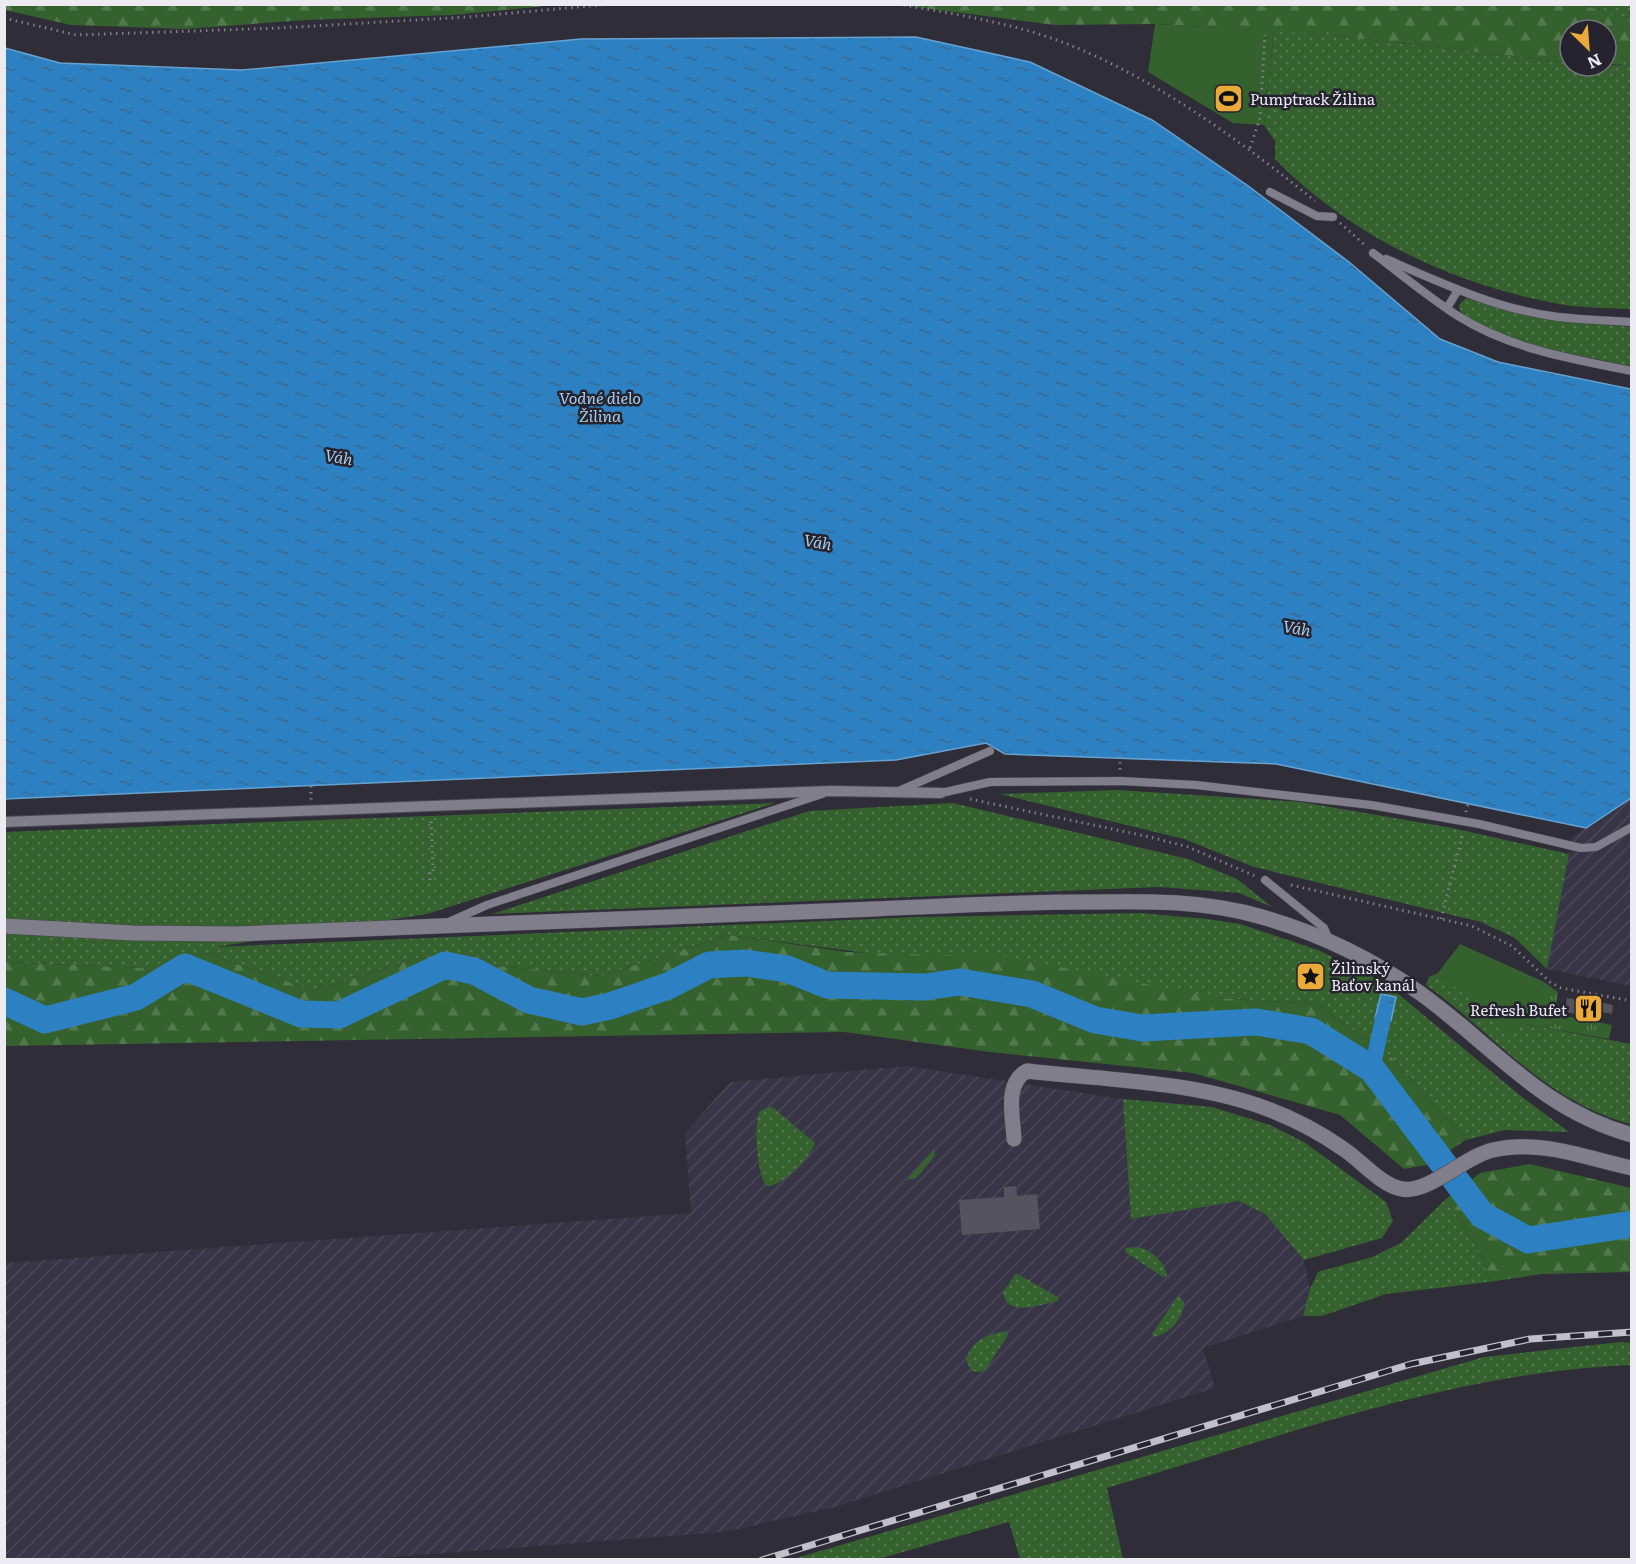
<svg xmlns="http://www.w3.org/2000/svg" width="1636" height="1564" font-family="Literata,serif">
  <defs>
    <pattern id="industrial-furrows" width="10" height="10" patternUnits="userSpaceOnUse" patternTransform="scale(1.5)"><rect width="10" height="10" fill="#383546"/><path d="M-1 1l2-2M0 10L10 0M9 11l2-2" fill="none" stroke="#4b4958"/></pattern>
    <pattern id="grass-dots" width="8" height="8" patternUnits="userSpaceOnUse" patternTransform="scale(1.5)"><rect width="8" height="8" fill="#35612f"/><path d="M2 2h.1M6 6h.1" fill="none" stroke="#52784e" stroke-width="1.8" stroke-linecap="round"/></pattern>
    <pattern id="forest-firs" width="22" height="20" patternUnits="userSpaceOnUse" patternTransform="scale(1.5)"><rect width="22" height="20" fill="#35612f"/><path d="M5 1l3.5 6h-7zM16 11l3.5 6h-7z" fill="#52784e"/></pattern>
    <pattern id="park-tufts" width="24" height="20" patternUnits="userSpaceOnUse" patternTransform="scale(1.5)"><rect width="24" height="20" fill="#35612f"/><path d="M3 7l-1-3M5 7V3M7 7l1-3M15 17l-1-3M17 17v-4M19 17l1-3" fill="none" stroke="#52784e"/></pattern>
    <pattern id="water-ripples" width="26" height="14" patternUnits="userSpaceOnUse" patternTransform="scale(1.5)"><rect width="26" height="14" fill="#2d81c2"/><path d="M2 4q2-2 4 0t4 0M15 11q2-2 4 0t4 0" fill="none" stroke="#376992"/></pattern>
  </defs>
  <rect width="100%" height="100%" fill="#2f2d37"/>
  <!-- industrial -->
  <path fill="url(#industrial-furrows)" d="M1631,798v188l-84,-17 25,-132z
    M907,1066l216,33 8,120 108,-18 26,13 39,46 6,29 -7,27 -100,32 12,40 -380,119 -110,25 -358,27 -362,1v-297l686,-50 -6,-80 45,-51z"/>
  <!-- grass -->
  <path fill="url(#grass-dots)" d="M1584,5h47v17h-3z
    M1274,31l56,4 240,28v3l61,-1v244c-25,-1 -52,-1 -77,-6 -104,-20 -205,-68 -279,-144v-18l-11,-16z
    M1466,298l70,20 95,9v39c-50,-11 -131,-21 -171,-55l-1,-6z
    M1118,790l183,12 146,25 122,27 -22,115 -32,-31 -34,-16 -227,-55 -70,-28 -184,-45z
    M775,803l-348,111 -211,33 701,-30 224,-4 66,6 33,5 78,26 67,33 137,114 47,35 -65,-2 -38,10 -73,-81 -76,-55 -101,-6 -488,-63 -127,41 -185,-18 -102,33 -107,-38 -63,15 -139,-6v-130z
    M953,803l235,56 49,20 35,28 -33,-14 -79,-6 -668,27 317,-103z
    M1438,973l75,60 6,-10 112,21v80c-87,-23 -135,-89 -205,-139l3,-8z
    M1123,1099l89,8 58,18 34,17 82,60 7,19 -11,17 -78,22 -39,-46 -26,-13 -108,18z
    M769,1107l5,1 41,35c-4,14 -33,44 -48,43 -10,-9 -14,-63 -7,-75z
    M934,1149l1,7 -19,22 -9,2z
    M1446,1199l37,58 6,25 -103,12 -64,22h-19l7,-27 8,-17 54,-15 29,-14z
    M1136,1247c13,1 30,15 31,29l-4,1 -38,-25 1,-4z
    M1016,1273l42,24v4c-17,3 -51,18 -55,-9z
    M1178,1296l6,6c0,17 -15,32 -30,35l-2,-3z
    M1006,1331l2,4 -24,37 -13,-1 -5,-12c8,-21 21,-24 40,-28z
    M1621,1342l10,1v22c-174,6 -357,74 -524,123l16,71h-103l-11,-37 -131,37h-85l691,-202z"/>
  <!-- forest -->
  <path fill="url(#forest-firs)" d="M5,4h551v1l-103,10 -148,5 -120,9 -114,-4 -66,-15z
    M901,5h682l48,17v43l-25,-1v-34h-36v33l-240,-28 -175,-11 -100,1z
    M728,935l119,17 162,5 207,41 101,6 76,55 73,81 -39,25 -23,4 -64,-54 -147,-42 -203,-21 -146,-20 -839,14v-84l139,6 63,-15 107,38 102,-33 185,18z
    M1530,1164l101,24v84l-89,2 -53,8 -6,-25 -37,-58 34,-26z"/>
  <!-- park -->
  <path fill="url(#park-tufts)" d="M1544,982l14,10 -3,22 57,11 -3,14 -90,-16z"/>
  <!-- pitch -->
  <path fill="#35612f" d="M1155,24l119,7 -10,94 -31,-2 -85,-51z
    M1460,944l84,38 -31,52 -75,-61z"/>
  <!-- water -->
  <path fill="url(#water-ripples)" stroke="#66a1d0" stroke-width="1.5" d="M916,37l114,25 122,58 95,65 102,77 91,77 58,23 133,27v409l-45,30 -310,-64 -271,-10 -19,-11 -90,17 -891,39v-751l55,15 182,7 339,-31z
    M1381,994l15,3 -5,24 -16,-3z"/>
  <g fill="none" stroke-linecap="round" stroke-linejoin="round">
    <!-- canal -->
    <path stroke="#2d81c2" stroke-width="16" d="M1372,1069l11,-50"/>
    <!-- river -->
    <path stroke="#2d81c2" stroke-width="27" d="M4,1001l41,19 91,-23 49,-30 116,47 38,1 106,-50 29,6 55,29 53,12 28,-6 58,-20 41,-21 36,-2 42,6 40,16 98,2 35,-5 72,12 63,26 47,8 114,-6 55,9 61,38 110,146 46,25 104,-16"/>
  </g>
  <!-- building -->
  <path fill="#54535e" d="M1567,998l12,2 -3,14 -12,-2z
    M1581,999l16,3 -2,13 -4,-1 -1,4 -12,-2z
    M1599,1002l14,3 -1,9 -15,-3z
    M1016,1186l1,10 20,-2 3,35 -78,6 -3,-35 45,-3v-10z"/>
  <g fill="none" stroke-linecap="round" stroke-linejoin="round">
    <defs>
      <path id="service" d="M1270,192l47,24 16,1
        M1373,253c28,21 55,44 85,63 53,33 113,43 174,55
        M1386,259c53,23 108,49 166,57 26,4 53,4 80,6
        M1447,308l11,-18
        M901,790l89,-39
        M941,793l49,-11 131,-1 75,4 175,20 108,19 102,24 15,-1 36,-20
        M1265,880l59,48 5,12
        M451,921l36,-16 335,-111"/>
      <path id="pedestrian" d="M4,822l828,-31 109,2"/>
      <path id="minor" d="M4,926l129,7 102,1c213,-9 426,-16 639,-25 71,-3 142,-7 213,-7 60,-1 117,-2 175,15 56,16 110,42 158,76 74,53 119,116 212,142
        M1014,1139c-1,-23 -10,-56 13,-68 78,9 164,10 238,37 27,10 54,24 77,40 19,12 38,37 60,41 26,5 63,-33 91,-39 47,-11 93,8 139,18"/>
    </defs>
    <!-- service casing -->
    <use href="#service" stroke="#4a4852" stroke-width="9"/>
    <!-- pedestrian casing -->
    <use href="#pedestrian" stroke="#4a4852" stroke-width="12"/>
    <!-- minor casing -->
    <use href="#minor" stroke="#4a4852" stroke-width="16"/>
    <!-- path -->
    <path stroke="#7f7e87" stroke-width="3" stroke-dasharray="1.5 4.5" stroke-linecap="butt" d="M898,4c55,10 111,18 164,38 90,34 179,99 253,159
      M4,18l72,17 203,-7 188,-11 145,-13
      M1250,148l10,-30 5,-83
      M1340,223l27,24
      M1120,756v14
      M311,786v14
      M970,799l180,38 38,10 67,29
      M1466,812l2,-8
      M430,880v-9h3l-2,-54
      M1291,885l181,41 40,20 38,36 11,6 71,13
      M1441,919l22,-86"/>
    <!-- service -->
    <use href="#service" stroke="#807e8b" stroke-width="8"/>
    <!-- pedestrian -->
    <use href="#pedestrian" stroke="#807e8b" stroke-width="10"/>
    <!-- minor -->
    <use href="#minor" stroke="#807e8b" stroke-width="15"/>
    <defs>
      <path id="rail" d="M762,1560l649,-196 119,-25 102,-7"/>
    </defs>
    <!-- rail casing -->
    <use href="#rail" stroke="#c1c0c8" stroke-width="7"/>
    <!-- rail -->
    <use href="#rail" stroke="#25232d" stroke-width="4.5" stroke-dasharray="14" stroke-linecap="butt"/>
  </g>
  <!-- icons -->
  <defs>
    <symbol id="stadium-square" viewBox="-11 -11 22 22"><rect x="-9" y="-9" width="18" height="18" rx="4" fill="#eaaa39" stroke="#25232d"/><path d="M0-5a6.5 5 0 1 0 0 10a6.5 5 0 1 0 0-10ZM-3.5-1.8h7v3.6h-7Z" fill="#111"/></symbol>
    <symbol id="sight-square" viewBox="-11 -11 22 22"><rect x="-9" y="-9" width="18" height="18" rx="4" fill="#eaaa39" stroke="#25232d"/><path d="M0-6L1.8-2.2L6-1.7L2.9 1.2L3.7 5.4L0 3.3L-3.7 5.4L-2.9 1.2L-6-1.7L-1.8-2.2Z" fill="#111"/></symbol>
    <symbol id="restaurant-square" viewBox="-11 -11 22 22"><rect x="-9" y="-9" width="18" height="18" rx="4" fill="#eaaa39" stroke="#25232d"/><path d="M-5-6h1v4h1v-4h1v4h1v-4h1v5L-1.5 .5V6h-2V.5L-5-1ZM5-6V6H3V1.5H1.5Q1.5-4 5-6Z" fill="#111"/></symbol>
  </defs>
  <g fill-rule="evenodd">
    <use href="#stadium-square" x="1212" y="82" width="33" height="33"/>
    <use href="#sight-square" x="1294" y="960" width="33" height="33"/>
    <use href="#restaurant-square" x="1572" y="992" width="33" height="33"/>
  </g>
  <g text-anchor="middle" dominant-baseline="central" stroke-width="5" stroke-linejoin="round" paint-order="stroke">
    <!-- poi labels -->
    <g font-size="15" fill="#ecebf2" stroke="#25232d" text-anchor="start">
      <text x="1250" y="98">Pumptrack Žilina</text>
      <text x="1331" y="967">Žilinský<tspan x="1331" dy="17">Baťov kanál</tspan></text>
      <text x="1567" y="1009" text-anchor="end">Refresh Bufet</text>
    </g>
    <!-- water labels -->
    <g font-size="16" font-style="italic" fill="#a7cdef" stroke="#25232d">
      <text x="600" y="397">Vodné dielo<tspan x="600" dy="18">Žilina</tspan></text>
      <text transform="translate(339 456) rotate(10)">Váh</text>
      <text transform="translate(818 541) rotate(10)">Váh</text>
      <text transform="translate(1297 627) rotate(10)">Váh</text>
    </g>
  </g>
  <!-- border -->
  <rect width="1636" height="1564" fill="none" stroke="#ecebf2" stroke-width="12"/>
  <!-- north arrow -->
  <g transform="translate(1588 48) rotate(155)"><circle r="28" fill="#25232d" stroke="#75737c" stroke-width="1.5"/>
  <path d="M0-4.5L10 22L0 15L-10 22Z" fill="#eaaa39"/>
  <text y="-9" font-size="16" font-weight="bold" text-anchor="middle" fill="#ecebf2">N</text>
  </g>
</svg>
